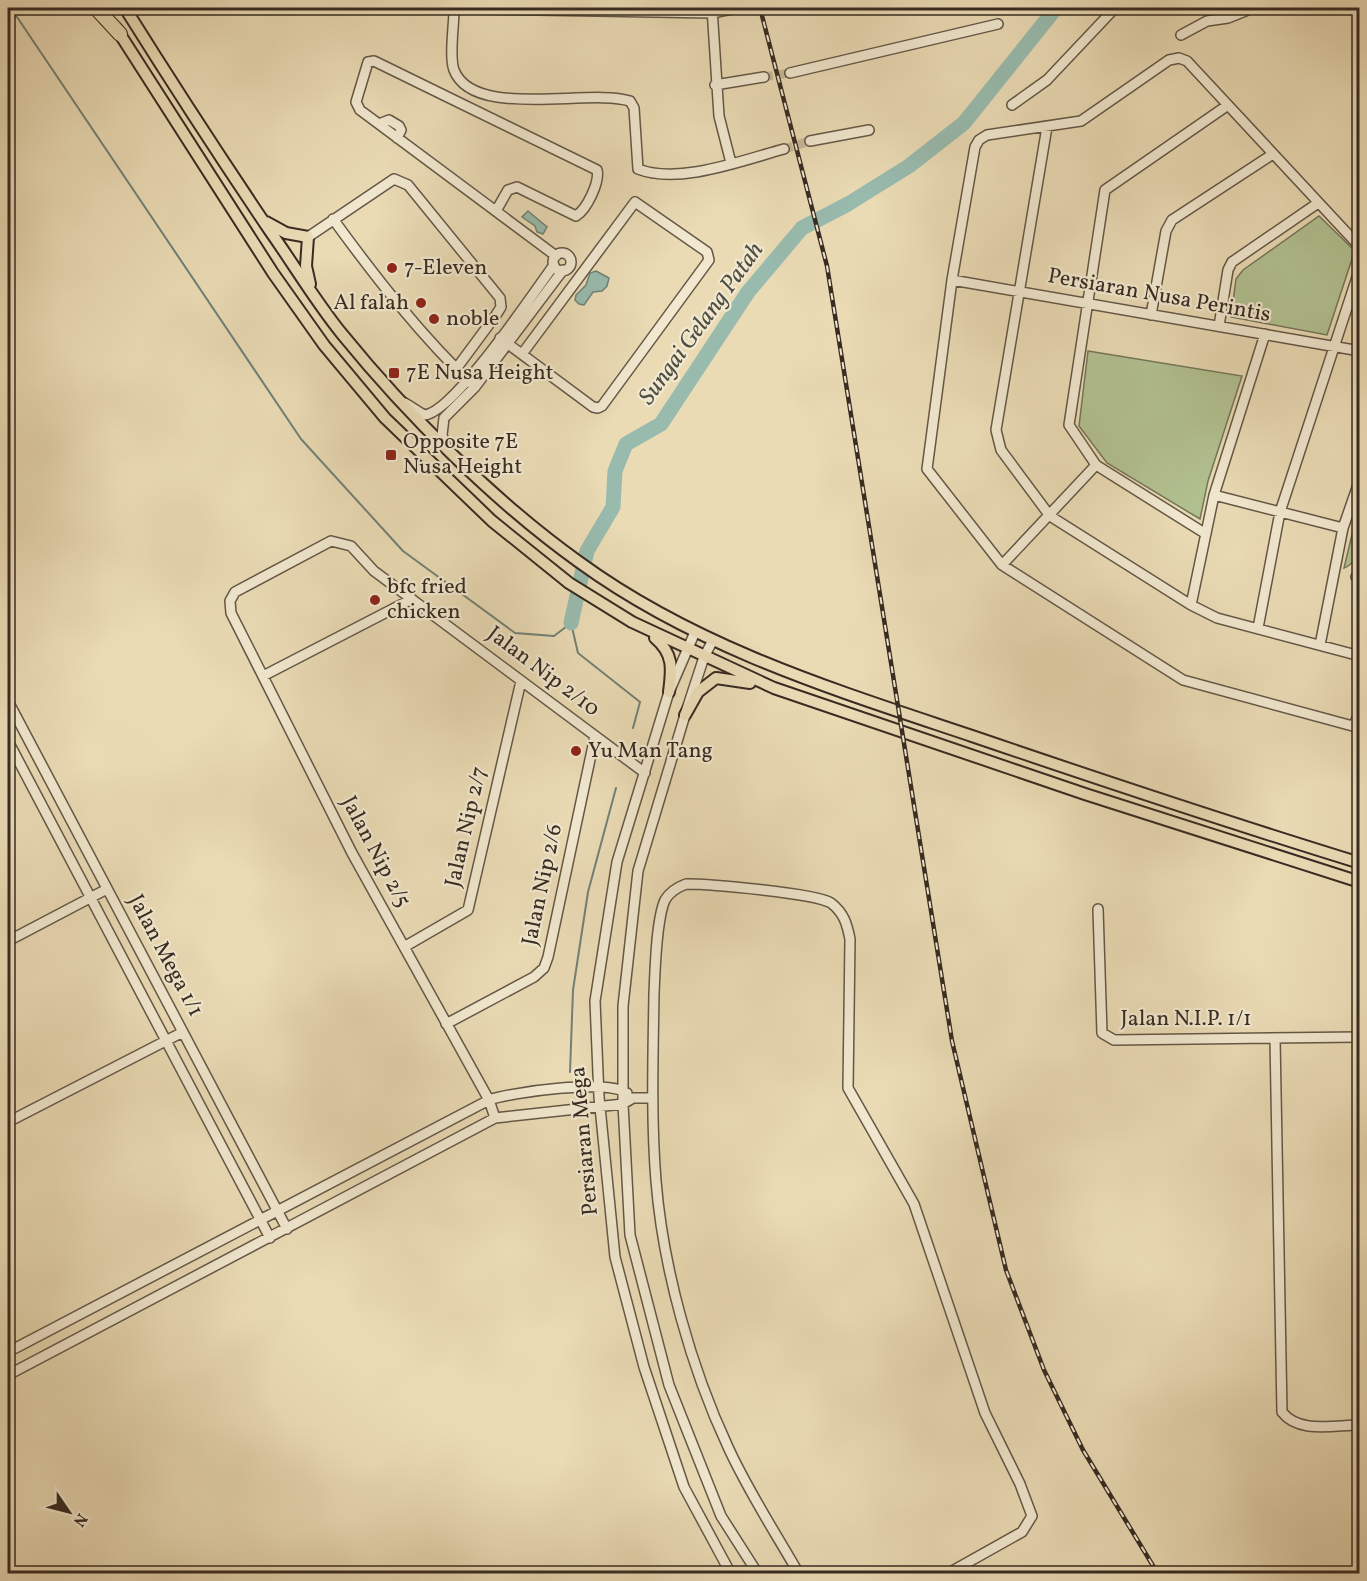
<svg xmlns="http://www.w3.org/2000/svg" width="1367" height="1581" font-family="Vollkorn,serif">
  <rect width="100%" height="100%" fill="#eadbb5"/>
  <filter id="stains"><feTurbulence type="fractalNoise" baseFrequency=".00333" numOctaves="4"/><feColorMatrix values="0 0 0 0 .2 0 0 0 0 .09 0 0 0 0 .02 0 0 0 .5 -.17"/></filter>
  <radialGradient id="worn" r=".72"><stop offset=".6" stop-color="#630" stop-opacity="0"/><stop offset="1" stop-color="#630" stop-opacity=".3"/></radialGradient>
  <!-- green -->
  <path fill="#b2c191" stroke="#74765a" stroke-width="1.5" d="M1319,216l34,33 -1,10 -25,76 -96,-18 5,-38 7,-9z
    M1088,351l154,25 -34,105 -8,38 -93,-56 -28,-37z
    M1359,505c1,17 6,56 -15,63z"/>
  <!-- water -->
  <path fill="#98bbae" stroke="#718176" stroke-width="1.5" d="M528,211l19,16 -4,7 -6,-2 -2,-6 -13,-9z
    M596,271l13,7 -2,8 -5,5 -9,1 -9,13 -5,-1 -4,-4 1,-5 10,-10 4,-12z"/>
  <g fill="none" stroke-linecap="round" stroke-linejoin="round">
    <!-- stream -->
    <path stroke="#718176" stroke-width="2" d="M8,15l9,2 284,422 102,112 112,82 39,3 17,-13 7,30 62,49 -7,26
      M570,1072l3,-82 15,-98 28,-104"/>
    <!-- river -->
    <path stroke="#98bbae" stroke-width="15" d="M571,623l16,-72 26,-44 2,-36 11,-27 35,-20 87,-132 54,-64 46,-24 61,-38 55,-43 92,-115"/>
    <!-- minor-tunnel -->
    <path stroke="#c6b898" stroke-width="9" stroke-dasharray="9 4.5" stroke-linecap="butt" d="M764,77l26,-4
      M784,149l26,-8"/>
    <defs>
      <path id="minor" d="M415,8l297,5 25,-5
        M712,8l7,108 12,47
        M454,10c0,15 -5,47 0,60 19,50 135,18 176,31l4,7 4,61c41,16 105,-9 146,-20
        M1181,35l26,-14 21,-3 25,-10
        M790,73l208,-49
        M715,85l49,-8
        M1012,105l35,-25 68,-72
        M379,124l10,-4 10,6 2,4 -4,8
        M1047,127l-51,303 5,20 49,66 141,89 26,13 143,38
        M810,141l59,-11
        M496,211l12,-21 9,-3 59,29c11,-7 24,-34 21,-46l-223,-109 -6,1 -12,40 4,8 196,146
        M333,219c43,59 89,118 142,168
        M308,237l86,-58 14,6 92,113 1,9 -5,8 -40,54
        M1360,247l-173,-186 -8,-3 -10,2 -88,61 -94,14 -8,5 -4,7 -23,133 -25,189 75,96 181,115 177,48
        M553 262a9 9 0 1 1 18 0a9 9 0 1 1-18 0Z
        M952,280l408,71
        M1151,315l15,-84 6,-11 101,-66
        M1219,326l9,-56 4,-8 86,-59
        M500,338l93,69 5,1 4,-2 107,-146 -2,-8 -72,-50 -113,152
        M405,403l19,12c29,-1 110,-123 130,-150
        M446,446l-4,-11 2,-17 31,-31 88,-117
        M1214,495l129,33
        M1206,534l-110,-69 -27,-40 36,-235 123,-85
        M1002,565l94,-100
        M1356,577l4,-6
        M1191,605l23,-110 51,-161
        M1258,628l22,-116 80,-244
        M695,632l-26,60 -52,170 -22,139 4,96 16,160 29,110 40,120 47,87
        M713,640l-9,17 -19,58 -47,156 -15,135v98l7,131 39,150 52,131 37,58
        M1320,645l23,-117 17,-49
        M263,676l149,-77
        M8,701l279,528
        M1353,726l7,-13
        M8,741l262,497
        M1098,909l4,124 12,7 246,-3
        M8,941l99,-52
        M404,947l64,-37 53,-229
        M446,1024l88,-47 10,-9 4,-11 47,-221
        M1275,1039l7,373c17,22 52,13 78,13
        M495,1118l-6,-18 -137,-247 -121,-240 -1,-12 5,-9 96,-51 20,5 23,25 271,202
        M8,1122l175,-90
        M8,1352l481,-252c24,-8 117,-21 138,-7
        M8,1375l487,-257 128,-14 10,-6h20
        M799,1574c-24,-42 -51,-83 -71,-127 -37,-79 -65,-179 -72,-266 -5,-62 -3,-124 -2,-187 1,-22 2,-74 11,-94 5,-9 13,-13 21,-16 23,0 129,9 145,19 13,10 16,21 19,36l-2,149 66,116 71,209 35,71 12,32 -10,16 -75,42"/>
      <path id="major" d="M125,8c47,75 95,149 145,223 24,34 46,71 72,103 65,80 153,168 237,228 118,86 256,128 393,174 129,44 258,87 388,127
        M116,28l157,245 51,72 61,73 107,103 77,62 63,39 142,66 311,106 275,88
        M266,222l20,11 22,4 -2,29 4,18
        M655,638c19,16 17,31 14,54
        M685,715l13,-23 18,-14 34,5"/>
      <path id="highway" d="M96,8l24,26"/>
    </defs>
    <!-- minor casing -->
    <use href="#minor" stroke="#645747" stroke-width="12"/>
    <!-- major casing -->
    <use href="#major" stroke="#372b22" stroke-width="14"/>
    <!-- highway casing -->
    <use href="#highway" stroke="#372b22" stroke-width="16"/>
    <!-- minor -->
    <use href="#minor" stroke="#f1e8cf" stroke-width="9"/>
    <!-- major -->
    <use href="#major" stroke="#eadbb5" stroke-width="10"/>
    <!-- highway -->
    <use href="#highway" stroke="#eadbb5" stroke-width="14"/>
    <defs>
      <path id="rail" d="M760,8l67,258 125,775 54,229 38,100 39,80 75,124"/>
    </defs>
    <!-- rail casing -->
    <use href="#rail" stroke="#372b22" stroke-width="4.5"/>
    <!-- rail -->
    <use href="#rail" stroke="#f1e8cf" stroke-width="2" stroke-dasharray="7" stroke-linecap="butt"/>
  </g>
  <!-- markers -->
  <g fill="#8f2418" stroke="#f1e8cf" stroke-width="2">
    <circle cx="392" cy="268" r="6"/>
    <circle cx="421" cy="303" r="6"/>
    <circle cx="434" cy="319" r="6"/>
    <rect x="388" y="367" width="12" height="12" rx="3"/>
    <rect x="385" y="449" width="12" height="12" rx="3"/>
    <circle cx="375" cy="600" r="6"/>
    <circle cx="576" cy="751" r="6"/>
  </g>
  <g text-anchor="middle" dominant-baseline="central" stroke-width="4.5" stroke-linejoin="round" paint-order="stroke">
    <!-- poi labels -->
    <g font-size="22" fill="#372b22" stroke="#f1e8cf" text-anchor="start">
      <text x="404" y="268">7-Eleven</text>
      <text x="409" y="303" text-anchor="end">Al falah</text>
      <text x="446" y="319">noble</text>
      <text x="406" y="373">7E Nusa Height</text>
      <text x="403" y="442">Opposite 7E<tspan x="403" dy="25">Nusa Height</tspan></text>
      <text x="387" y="587">bfc fried<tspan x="387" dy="25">chicken</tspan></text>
      <text x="588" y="751">Yu Man Tang</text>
    </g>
    <!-- street labels -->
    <g font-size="22" fill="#372b22" stroke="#f1e8cf">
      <text transform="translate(1159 296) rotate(10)">Persiaran Nusa Perintis</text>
      <text transform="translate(543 672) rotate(37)">Jalan Nip 2/10</text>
      <text transform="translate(467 827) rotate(-77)">Jalan Nip 2/7</text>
      <text transform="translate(375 852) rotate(62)">Jalan Nip 2/5</text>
      <text transform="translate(543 885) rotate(-78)">Jalan Nip 2/6</text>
      <text transform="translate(165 956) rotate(62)">Jalan Mega 1/1</text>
      <text x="1186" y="1019">Jalan N.I.P. 1/1</text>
      <text transform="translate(585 1141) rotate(-95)">Persiaran Mega</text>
    </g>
    <!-- water labels -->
    <g font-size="24" font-style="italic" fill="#4f4f45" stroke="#f1e8cf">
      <text transform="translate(702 324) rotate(-54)">Sungai Gelang Patah</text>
    </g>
  </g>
  <!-- margin -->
  <rect width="1367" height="1581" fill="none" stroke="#eadbb5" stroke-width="30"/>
  <rect x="9" y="9" width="1349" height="1563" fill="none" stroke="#372b22" stroke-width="3"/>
  <rect x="15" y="15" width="1337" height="1551" fill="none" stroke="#372b22" stroke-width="1.5"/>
  <!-- north arrow -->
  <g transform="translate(69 1512) rotate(125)" stroke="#f1e8cf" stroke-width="4.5" paint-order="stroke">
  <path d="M0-4.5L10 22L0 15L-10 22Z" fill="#372b22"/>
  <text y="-9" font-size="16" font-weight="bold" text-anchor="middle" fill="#372b22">N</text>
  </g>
  <rect width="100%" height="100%" filter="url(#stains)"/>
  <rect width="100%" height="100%" fill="url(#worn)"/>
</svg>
